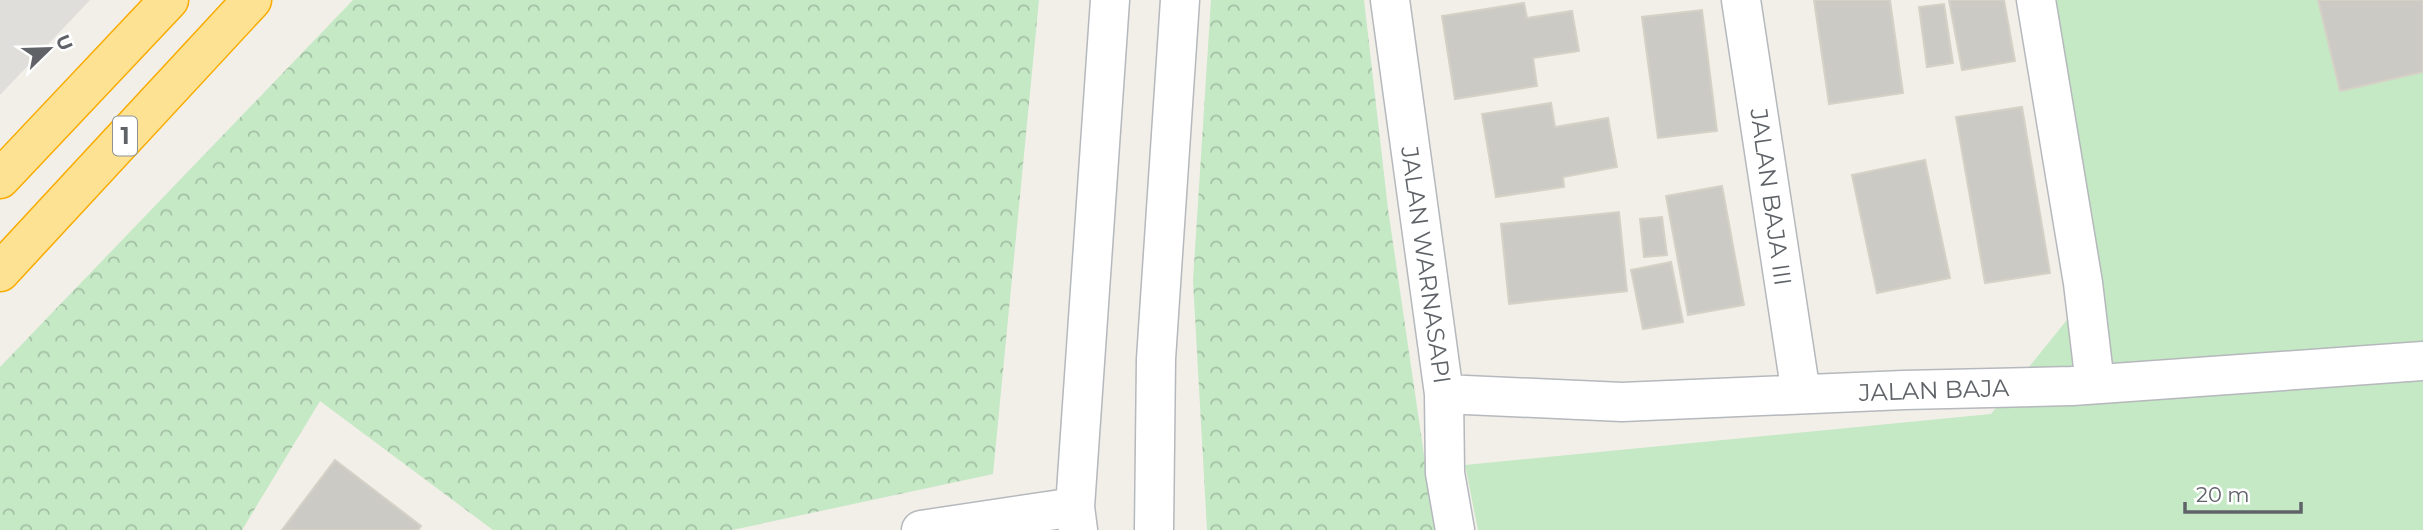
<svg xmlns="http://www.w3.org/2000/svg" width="2423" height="530" font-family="Montserrat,sans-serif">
  <defs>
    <pattern id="forest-crowns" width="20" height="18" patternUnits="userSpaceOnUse" patternTransform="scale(1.75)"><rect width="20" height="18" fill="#c5e8c5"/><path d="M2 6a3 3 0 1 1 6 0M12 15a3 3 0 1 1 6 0" fill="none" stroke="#a3c0a4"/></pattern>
  </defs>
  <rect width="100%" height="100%" fill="#f1efe8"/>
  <!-- industrial -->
  <path fill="#e0deda" d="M0,0h90l-90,95z"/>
  <!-- green -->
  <path fill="#c5e8c5" d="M2044,0h379v530h-945l-13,-65 526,-51 96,-119z"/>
  <!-- forest -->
  <path fill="url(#forest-crowns)" d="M353,0h686l-46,474 -261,56h-239l-173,-129 -78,129h-242v-163z
    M1211,0h153l24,209 47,321h-228l-14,-249z"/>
  <!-- building -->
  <path fill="#cccac5" stroke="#d6d1c6" stroke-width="2" d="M1814,0h76l13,93 -74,11z
    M1949,0h55l11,61 -53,9z
    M2318,0h105v72l-83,19z
    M1524,3l3,15 45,-7 7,40 -46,7 4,28 -82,13 -13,-83z
    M1944,4l9,59 -26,4 -8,-60z
    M1702,10l15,121 -59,7 -16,-121z
    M1551,103l4,24 53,-9 9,49 -54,10 1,10 -68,10 -14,-83z
    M2022,107l28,166 -65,10 -29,-166z
    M1925,160l25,118 -73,15 -25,-118z
    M1722,186l22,119 -56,10 -22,-119z
    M1619,212l8,79 -118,13 -8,-80z
    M1662,217l5,38 -23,2 -4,-38z
    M1671,262l12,60 -40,7 -12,-59z
    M335,460l86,66 -3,4h-136z"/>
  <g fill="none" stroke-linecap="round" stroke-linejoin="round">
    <defs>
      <path id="minor" d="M1390,0l54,394 1,79 10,57
        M1741,0l60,394
        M2036,0l47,283 12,101
        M1444,394l178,8 282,-12 168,-4 351,-25
        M921,530l154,-23
        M1078,530l-3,-23 35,-507
        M1154,530l2,-171 24,-359"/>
      <path id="highway" d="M0,179l169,-179
        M0,272l252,-272"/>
    </defs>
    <!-- minor casing -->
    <use href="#minor" stroke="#b5b8bc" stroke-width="41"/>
    <!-- highway casing -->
    <use href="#highway" stroke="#f9ab00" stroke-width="41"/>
    <!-- minor -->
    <use href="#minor" stroke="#fff" stroke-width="38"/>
    <!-- highway -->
    <use href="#highway" stroke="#fde293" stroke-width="38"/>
  </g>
  <g text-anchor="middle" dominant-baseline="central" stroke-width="5" stroke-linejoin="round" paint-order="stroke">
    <!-- shield labels -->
    <rect fill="#fff" stroke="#8f9295" stroke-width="2" x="113" y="116.5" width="24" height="39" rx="5"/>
    <g font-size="23" font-weight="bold" fill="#5f6368">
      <text x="125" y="136">1</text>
    </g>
    <!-- street labels -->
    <g font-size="24" fill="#5f6368" stroke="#fff">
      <text transform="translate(1771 197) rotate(82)">JALAN BAJA III</text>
      <text transform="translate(1426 265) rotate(82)">JALAN WARNASAPI</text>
      <text transform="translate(1934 390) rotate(-2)">JALAN BAJA</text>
    </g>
  </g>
  <!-- north arrow -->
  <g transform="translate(49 49) rotate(67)" stroke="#ffffff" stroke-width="5" paint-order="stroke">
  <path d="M0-5L12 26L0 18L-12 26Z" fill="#5f6368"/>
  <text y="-10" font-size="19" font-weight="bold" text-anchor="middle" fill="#5f6368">U</text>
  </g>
  <!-- scale -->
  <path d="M2185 502v10h116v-10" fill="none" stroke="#5f6368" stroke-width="3.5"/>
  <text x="2196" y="502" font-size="21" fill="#5f6368" stroke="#ffffff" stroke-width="5" paint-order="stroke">20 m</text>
</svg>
